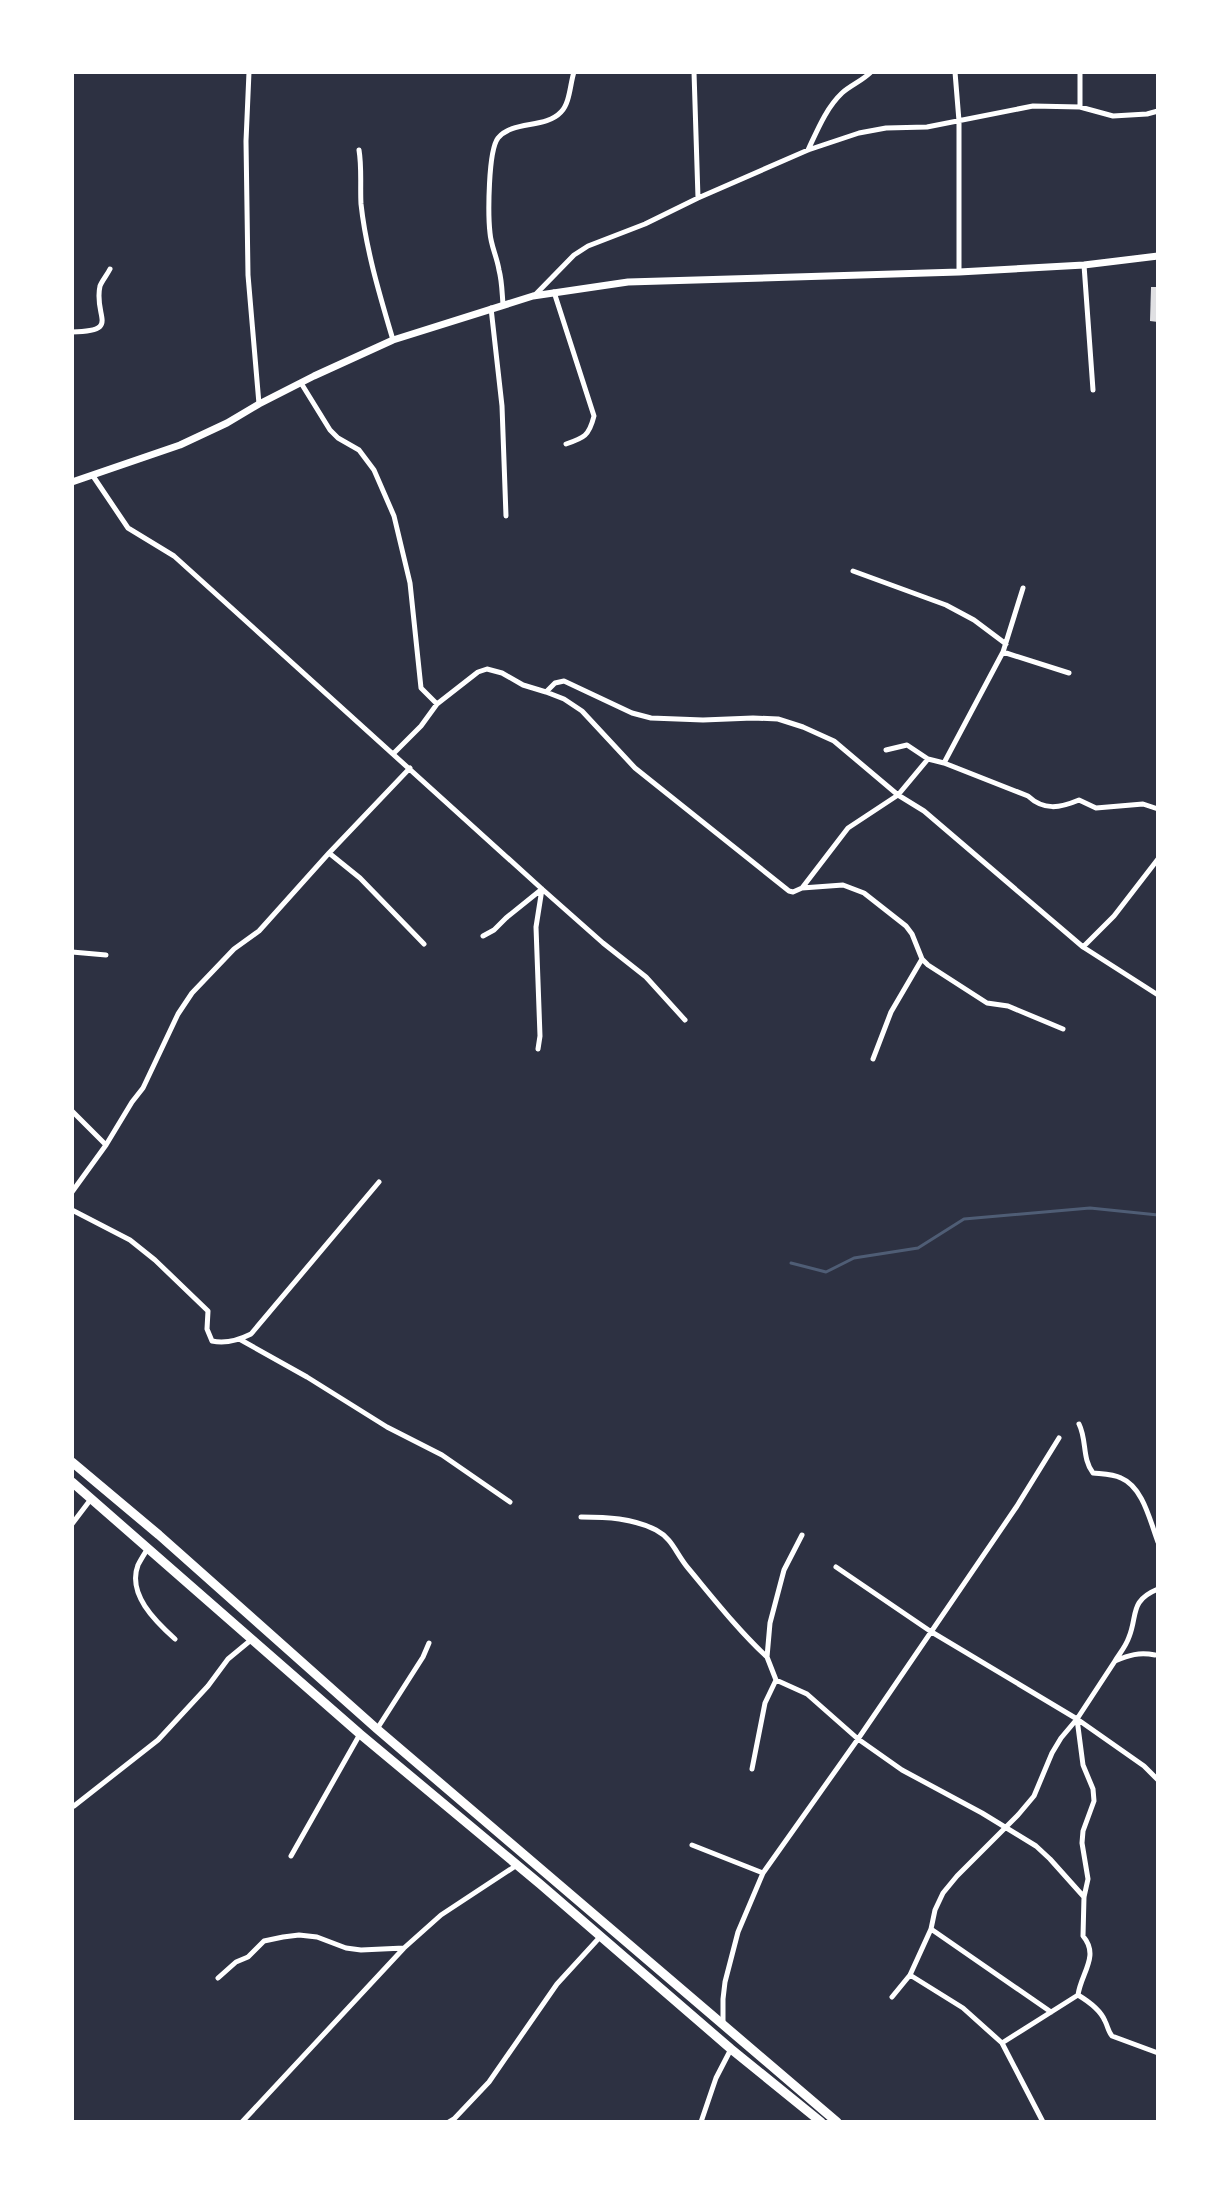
<svg xmlns="http://www.w3.org/2000/svg" width="1230" height="2194" font-family="Georgia,serif">
  <rect width="100%" height="100%" fill="#2d3142"/>
  <g fill="none" stroke-linecap="round" stroke-linejoin="round">
    <!-- stream -->
    <path stroke="#4f5d75" stroke-width="3" d="M791,1263l35,9 28,-14 64,-10 46,-29 126,-11 68,7"/>
  </g>
  <!-- building -->
  <path fill="#e0e0e3" d="M1151,287h7v35l-8,-1z"/>
  <g fill="none" stroke-linecap="round" stroke-linejoin="round">
    <!-- minor -->
    <path stroke="#fff" stroke-width="5" d="M249,72l-3,69 2,134 11,129
      M694,72l4,126
      M955,72l4,49v151
      M1080,107v-35
      M359,150c3,18 1,36 2,54 5,46 19,92 32,136
      M808,150c9,-19 18,-42 34,-57 9,-8 20,-12 29,-21
      M1084,265l9,125
      M554,292l40,124c-5,20 -10,22 -28,28
      M534,296l40,-41 14,-9 57,-22 53,-26 110,-48 51,-17 27,-5 41,-1 106,-21 47,1 33,9 34,-2 11,-3
      M503,304c-1,-11 -1,-23 -4,-34 -2,-13 -8,-24 -9,-37 -2,-18 -2,-82 8,-95 15,-18 47,-9 63,-26 9,-9 9,-28 13,-40
      M491,308l11,98 4,110
      M72,332c50,-1 21,-15 28,-46 2,-5 7,-11 10,-17
      M301,383l29,47 8,8 21,12 15,20 20,46 16,67 11,105 16,16
      M93,476l35,52 46,28 368,333 61,54 43,34 39,43
      M853,571l93,34 28,15 32,24
      M1003,652l66,21
      M546,692l18,7 18,12 53,57 154,123 4,1 9,-4 46,-60 50,-33 26,16 159,136 75,48
      M886,750l21,-5 21,14
      M394,753l27,-27 16,-22 41,-32 9,-3 15,4 21,12 23,7 9,-9 9,-2 68,32 19,5 52,2 50,-2 25,1 25,8 31,14 64,54 30,-36 16,4 84,33c16,15 32,12 51,4l17,8 47,-4 15,5
      M944,763l59,-111 20,-64
      M329,853l31,25 64,66
      M802,888l41,-3 21,8 42,33 6,8 10,25 6,6 59,38 21,3 55,23
      M483,936l11,-6 12,-12 36,-29
      M1083,947l31,-31 44,-57
      M72,952l34,3
      M538,1049l2,-13 -4,-109 6,-38
      M873,1059l18,-47 31,-53
      M72,1111l34,34
      M72,1192l34,-47 26,-43 11,-14 35,-74 14,-21 42,-44 25,-18 70,-78 81,-85
      M72,1210l58,30 25,20 53,51 -1,18 5,12c13,3 27,-1 39,-7l128,-152
      M241,1340l66,37 80,50 55,28 68,47
      M1079,1424c8,16 3,35 14,49 9,1 20,1 28,5 22,9 29,43 37,64
      M581,1517c26,0 51,1 75,13 17,9 20,24 32,38 25,30 50,62 79,89
      M72,1524l19,-25
      M148,1548c-3,5 -7,11 -10,17 -11,29 17,56 37,74
      M836,1567l94,64 147,88 67,47 14,14
      M1155,1655c-16,-3 -26,0 -40,6 5,-8 11,-15 14,-24 9,-22 0,-36 29,-48
      M776,1680l31,14 51,45 44,31 80,43 54,33 14,13 34,38
      M1077,1719l6,46 10,24 1,12 -11,30 -1,12 6,36 -4,18 -1,39c17,20 -2,37 -5,59 10,6 22,14 27,26 3,6 3,10 7,15l46,17
      M377,1729l46,-72 6,-14
      M752,1769l13,-66 11,-23 -9,-23 3,-34 14,-53 18,-35
      M74,1806l84,-66 50,-54 20,-27 23,-19
      M692,1845l71,28
      M291,1856l69,-122
      M931,1929l120,83
      M910,1975l53,33 39,35 41,79
      M218,1978l18,-16 12,-5 16,-16 19,-4 16,-2 18,2 29,11 15,2 43,-2
      M892,1997l18,-22 21,-46 4,-19 8,-17 14,-17 61,-61 16,-19 18,-43 9,-15 16,-19 38,-58
      M723,2025v-26l2,-17 13,-50 25,-59 95,-134 159,-233 42,-68
      M1002,2043l76,-48
      M242,2122l162,-174 37,-33 76,-50
      M449,2122l5,-3 35,-37 68,-98 43,-47
      M701,2122l15,-44 15,-29"/>
    <!-- tertiary -->
    <path stroke="#fff" stroke-width="7" d="M72,482l108,-37 47,-22 32,-19 55,-28 79,-36 140,-44 95,-14 331,-10 125,-7 74,-9"/>
    <!-- primary -->
    <path stroke="#fff" stroke-width="9" d="M72,1462l87,73 218,194 460,393
      M72,1482l288,252 180,150 191,165 90,73"/>
  </g>
  <!-- border -->
  <rect width="1230" height="2194" fill="none" stroke="#ffffff" stroke-width="148"/>
</svg>
